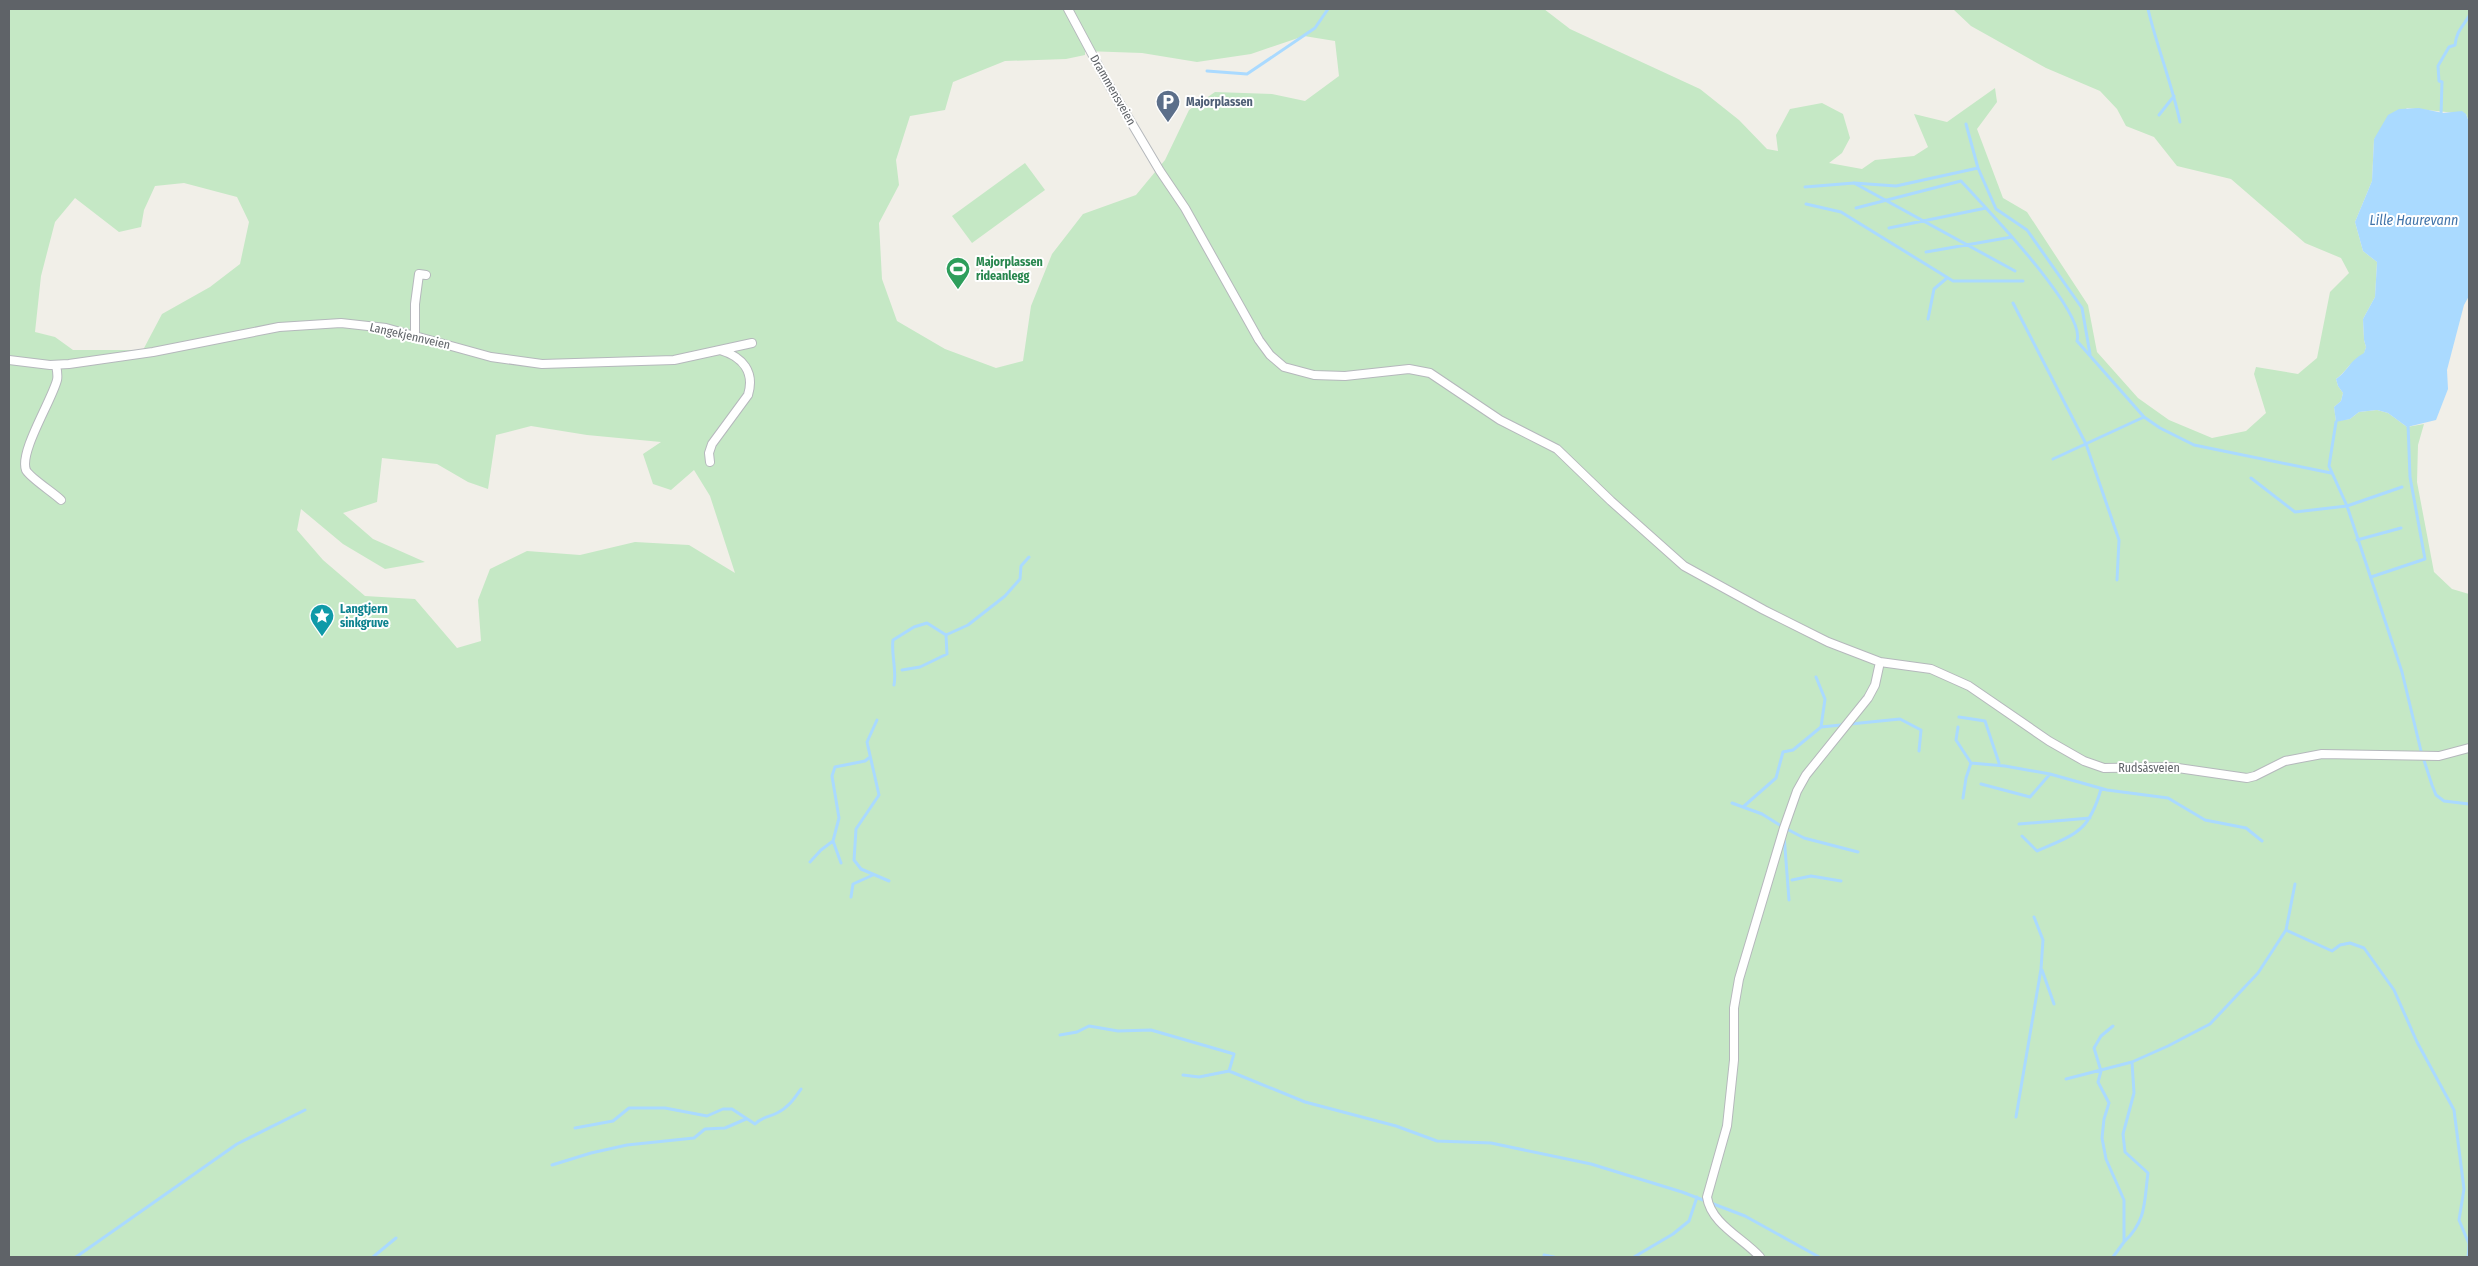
<svg xmlns="http://www.w3.org/2000/svg" width="2478" height="1266" font-family="'Fira Sans Condensed',sans-serif">
  <rect width="100%" height="100%" fill="#f1efe8"/>
  <!-- green -->
  <path fill="#c5e8c5" fill-rule="evenodd" d="M9,9h1535l26,20 130,60 39,31 28,29 11,2 -2,-16 14,-26 32,-6 21,11 7,24 -8,15 -13,10 33,6 13,-9 39,-4 14,-9 -14,-33 33,8 48,-34 2,14 -20,27 26,69 24,14 61,93 9,47 41,46 31,22 43,18 34,-7 20,-18 -12,-39 2,-7 42,7 19,-16 13,-66 19,-19 -8,-15 -36,-15 -74,-64 -54,-13 -23,-29 -28,-11 -9,-17 -17,-18 -54,-23 -75,-42 -18,-17h516v113l-3,-8 -59,-6 -33,31 -2,42 -17,41 8,29 14,11 -2,35 -12,22 1,21 2,7 -2,7c-15,8 -15,15 -28,25l2,7 5,7 -2,8 -7,6 2,14 14,-2 9,-7 18,-2 11,3 19,14 17,-3 -6,21 -1,37 17,90 18,17 17,5v663h-2460zM1304,36l31,5 4,35 -34,25 -33,-7 -57,-2 -26,18 -24,50 -29,35 -53,19 -31,40 -21,52 -8,55 -27,7 -51,-19 -48,-28 -15,-42 -3,-56 20,-38 -3,-25 14,-44 35,-6 8,-28 52,-21 61,-2 19,-4v-4l57,2 55,9 54,-8zM184,183l53,14 12,25 -9,42 -30,23 -48,27 -19,36h-70l-18,-13 -20,-5 6,-56 14,-54 20,-24 44,34 22,-5 3,-17 11,-24zM531,426l56,9 74,7 -18,12 10,30 18,6 23,-20 16,26 25,77 -46,-28 -54,-3 -55,13 -53,-4 -37,18 -12,31 3,41 -24,7 -42,-49 -50,-3 -42,-36 -26,-30 4,-21 42,35 42,25 40,-7 -52,-23 -30,-26 34,-11 5,-44 55,6 31,18 20,7 8,-54z
    M1025,163l20,27 -73,53 -20,-27z"/>
  <!-- water -->
  <path fill="#aadaff" d="M2419,108l24,5 19,-2 4,3 3,8v174l-5,9 -17,65 1,19 -12,31 -29,7 -19,-14 -11,-3 -18,2 -9,7 -14,3 -2,-15 7,-6 2,-8 -5,-7 -2,-7c14,-10 12,-17 28,-26l2,-6 -2,-7 -1,-21 12,-22 2,-35 -14,-11 -8,-29 17,-41 2,-42 14,-24 11,-6z"/>
  <g fill="none" stroke-linecap="round" stroke-linejoin="round">
    <!-- stream -->
    <path stroke="#aadaff" stroke-width="3" d="M2148,9c9,38 24,75 32,113
      M1207,71l40,3 68,-46 13,-19
      M2159,115l15,-19
      M2441,115l1,-33 -3,-1 -1,-15 11,-19 6,-2c2,-15 7,-17 14,-29
      M1966,124l12,44 18,41 31,21 55,78 8,46
      M1854,183l161,88
      M1805,187l49,-4 42,3 82,-18
      M1806,204l35,8 112,69h70
      M1856,208l105,-27c22,24 126,131 116,160l67,76 16,11 34,17 137,28
      M1889,228l97,-20
      M1926,252l86,-15
      M2013,303l73,141 33,96 -2,40
      M1928,319l6,-30 13,-11
      M2336,422l-7,44 18,40 55,166 19,79 11,34 4,10 8,6 25,3
      M2053,459l91,-42
      M2251,478l44,34 52,-6 55,-19
      M2357,540l44,-12
      M2371,577l54,-18 -15,-82 -2,-53
      M902,670l18,-3 27,-13 -1,-19 22,-10 37,-29 15,-17 1,-13 8,-9
      M1816,677l9,22 -4,28
      M894,685c3,-16 -3,-29 -1,-45l21,-13 13,-4 19,12
      M1959,717l26,4 14,42
      M877,720l-10,22 12,53 -23,34 -2,31 7,9 28,12
      M1958,727l-2,13 15,23
      M1971,763l34,3 45,8 57,16 61,8 37,22 41,8 16,13
      M1981,784l49,13 20,-23
      M1963,798l3,-20 5,-15
      M1732,803l30,11 21,13
      M1743,807l33,-29 7,-26 10,-2 28,-23 79,-8 21,11 -2,21
      M2019,824l71,-6
      M1785,828l19,10 54,14
      M1784,835l5,65
      M2022,836l15,15c39,-17 52,-19 64,-62
      M810,862l11,-12 12,-9
      M841,863l-8,-22 6,-23 -7,-42 3,-9 30,-6 5,-4
      M1792,880l19,-4 30,5
      M2295,884l-9,46 46,21 8,-6 10,-2 14,5 30,42 23,52 37,68 10,79 -5,31 10,24 -1,13
      M851,897l2,-13 20,-9
      M2042,970l12,34
      M2113,1026l-12,10 -7,12 7,23 -3,11 11,21 -5,16 -2,19 4,21 18,41v42l-11,15
      M1060,1035l17,-3 12,-6 29,5 33,-1 83,24 -5,17 76,31 91,24 41,15 54,2 100,21 91,28 63,24 74,41
      M1183,1075l16,2 30,-6
      M2066,1079l66,-17 36,-16 42,-22 48,-51 28,-43
      M2016,1117l25,-148 2,-29 -9,-23
      M575,1128l38,-7 16,-13h36l42,8 16,-7h9l23,15c7,-7 14,-7 22,-11 11,-5 17,-14 24,-24
      M552,1165l39,-12 36,-8 67,-7 11,-9 20,-1 21,-9
      M2124,1242c23,-22 20,-40 24,-69l-23,-21 -2,-18 11,-41 -2,-31
      M1544,1255l10,2
      M76,1257l161,-113 68,-34
      M373,1257l23,-19
      M1634,1257l39,-23 16,-13 8,-24"/>
    <defs>
      <path id="street" d="M1068,9l38,71 54,91 25,37 74,132 11,15 14,12 30,8 31,1 64,-7 21,4 70,47 57,29 54,52 73,65 80,44 64,32 52,20 51,7 38,17 80,55 35,20 20,7 67,-1 76,11 8,-2 30,-15 37,-7 117,2 30,-8
        M415,335v-31l4,-30 7,1
        M9,360l41,5 19,-1 84,-12 126,-25 62,-4 45,5 105,29 51,7 132,-4 78,-17
        M56,365c1,5 2,11 1,15 -5,20 -38,72 -31,90 3,7 28,23 35,30
        M710,462l-1,-9 3,-9 36,-49c7,-23 -5,-38 -28,-45
        M1760,1257c-17,-19 -49,-33 -53,-60l20,-71 7,-66v-52l5,-29 45,-151 13,-37 9,-16 62,-77 7,-13 5,-23"/>
    </defs>
    <!-- street casing -->
    <use href="#street" stroke="#b5b8bc" stroke-width="10"/>
    <!-- street -->
    <use href="#street" stroke="#fff" stroke-width="8"/>
  </g>
  <!-- icons -->
  <defs>
    <symbol id="parking-pin" viewBox="-11 -11 22 30"><path d="M0 17L-7.5 6A9.5 9.5 0 1 1 7.5 6Z" fill="#5c6f8a" stroke="#fff"/><path d="M-3.5-5.5H1a3.5 3.5 0 0 1 0 7H-1V5.5H-3.5ZM-1-3.4V-.6H.8a1.4 1.4 0 0 0 0-2.8Z" fill="#fff"/></symbol>
    <symbol id="stadium-pin" viewBox="-11 -11 22 30"><path d="M0 17L-7.5 6A9.5 9.5 0 1 1 7.5 6Z" fill="#2e9e5b" stroke="#fff"/><path d="M0-5a6.5 5 0 1 0 0 10a6.5 5 0 1 0 0-10ZM-3.5-1.8h7v3.6h-7Z" fill="#fff"/></symbol>
    <symbol id="sight-pin" viewBox="-11 -11 22 30"><path d="M0 17L-7.5 6A9.5 9.5 0 1 1 7.5 6Z" fill="#0f9aa8" stroke="#fff"/><path d="M0-6L1.8-2.2L6-1.7L2.9 1.2L3.7 5.4L0 3.3L-3.7 5.4L-2.9 1.2L-6-1.7L-1.8-2.2Z" fill="#fff"/></symbol>
  </defs>
  <g fill-rule="evenodd">
    <use href="#parking-pin" x="1154" y="88" width="28" height="38"/>
    <use href="#stadium-pin" x="944" y="255" width="28" height="38"/>
    <use href="#sight-pin" x="308" y="602" width="28" height="38"/>
  </g>
  <g text-anchor="middle" dominant-baseline="central" stroke-width="4" stroke-linejoin="round" paint-order="stroke">
    <!-- street labels -->
    <g font-size="12" fill="#5f6368" stroke="#fff">
      <text transform="translate(1113 90) rotate(60)">Drammensveien</text>
      <text transform="translate(410 336) rotate(13)">Langekjennveien</text>
      <text x="2149" y="768">Rudsåsveien</text>
    </g>
    <!-- service labels -->
    <g font-size="12" font-weight="bold" fill="#4e5e75" stroke="#fff" text-anchor="start">
      <text x="1186" y="102">Majorplassen</text>
    </g>
    <!-- leisure labels -->
    <g font-size="12" font-weight="bold" fill="#27864d" stroke="#fff" text-anchor="start">
      <text x="976" y="262">Majorplassen<tspan x="976" dy="14">rideanlegg</tspan></text>
    </g>
    <!-- culture labels -->
    <g font-size="12" font-weight="bold" fill="#0d838f" stroke="#fff" text-anchor="start">
      <text x="340" y="609">Langtjern<tspan x="340" dy="14">sinkgruve</tspan></text>
    </g>
    <!-- water labels -->
    <g font-size="14" font-style="italic" fill="#4174aa" stroke="#fff">
      <text x="2414" y="220">Lille Haurevann</text>
    </g>
  </g>
  <!-- border -->
  <rect width="2478" height="1266" fill="none" stroke="#5f6368" stroke-width="20"/>
</svg>
